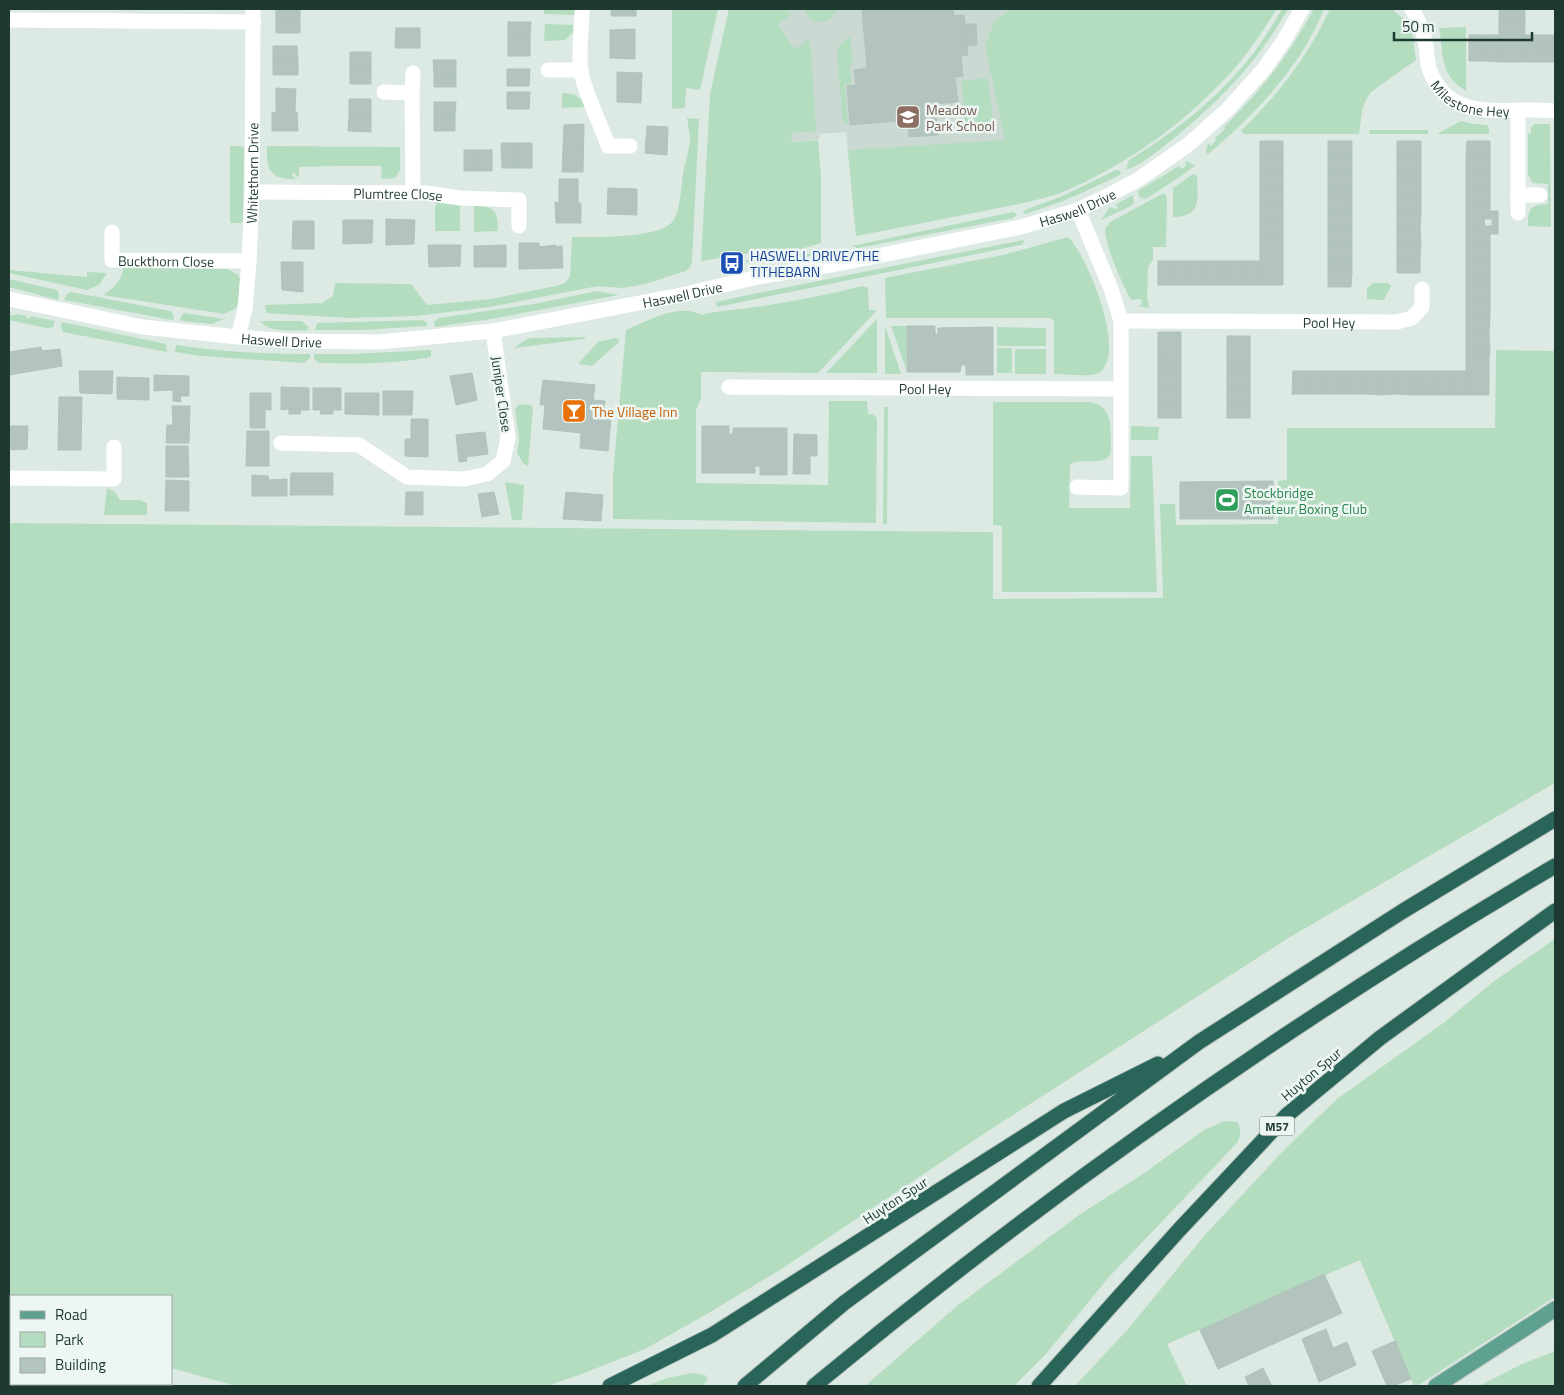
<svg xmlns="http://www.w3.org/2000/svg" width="1564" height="1395" font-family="'Titillium Web',sans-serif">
  <rect width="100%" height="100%" fill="#ddeae4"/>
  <!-- built -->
  <path fill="#cbd9d3" d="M729,9h283l-17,11 24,184 -163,32 -10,-104 -27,2v5l-27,3 -1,-9z"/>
  <!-- green -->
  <path fill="#b4dcbf" d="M544,9h31v6l-31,-1z
    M672,9h46l-18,81 -14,-2 -1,20 -13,1z
    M729,9h58l3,6 -12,9 16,25 14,-9 3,8 5,83 -25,2 1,9 26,-2 3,35v68l-20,6 -58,5 -42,7 9,-167z
    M804,9h33c-6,17 -27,17 -33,0z
    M1012,9h265c-12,18 -23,36 -37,53 -48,56 -111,103 -180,131 -22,8 -53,13 -77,18 -42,8 -85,17 -127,25l-8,-86 157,-10 -20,-94 10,-26z
    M1282,9h6c-29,51 -68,92 -114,129 -14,11 -31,26 -48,32l3,-10c46,-28 85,-59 119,-100 13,-16 24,-34 34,-51z
    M1314,9h10c-23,58 -70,107 -117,146l-1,-5 2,-7 3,3 5,-6 -1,-2 10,-9 -1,-2c39,-38 64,-71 90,-118z
    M1330,9h62l15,13 5,9 4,29 -45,32 -5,8 -4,11 -3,23h-115l-3,-3c36,-35 68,-76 89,-122z
    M545,24l28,1v7l-8,8 -21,1z
    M1466,27v64c-27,-16 -22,-36 -27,-63z
    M850,36l3,28 -3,1 1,14 -1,5h-5l3,39h-5l-6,-69 2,-8z
    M988,78l6,53 -27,4 -6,-54z
    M562,93c12,0 19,3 24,14l-24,1z
    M687,118l12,1 -7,143 -1,4 -5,5 -41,13 -22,4 -25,-2 -108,21 -75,9 -30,1 -38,1 -81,-5 -1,-8 57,-2 11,-7 2,-13 76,1 16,21 64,-6 65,-13 9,-3 5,-7 2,-39c21,0 89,2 101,-16 7,-10 8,-33 10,-46 1,-11 6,-23 7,-34 0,-7 -2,-16 -3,-23z
    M1461,121l12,3 14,1 2,4v5h-52z
    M1534,124h16l1,103 -23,-1c0,-18 2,-21 20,-22v-20l-15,-1 -5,-8v-41l3,-1v-5z
    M1370,130h58v4h-59z
    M230,146h11l3,2 -1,73 -2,2h-11z
    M267,146l133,1v23l-5,8 -13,1 -1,-13h-46l-36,1v11l-5,-5 -2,2 4,4c-26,1 -30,-10 -29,-33z
    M1187,161l8,5 -17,12 -32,21 -7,-2 -1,-6 41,-25 3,3 4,-3 -1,-3z
    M1116,170l4,1 1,3c-31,16 -62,30 -96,40l-2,-2 4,-3 33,-12z
    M1193,174l4,2c1,22 5,41 -24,41v-29z
    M1164,193l3,4 -1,50h-13v13l-5,7 -1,34h1l1,7 -12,-2 5,-1 -1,-6 -10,1c-9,-17 -26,-54 -26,-71l5,-7z
    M1133,195l1,8 -3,3 -30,14 9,-13 5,2 3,-1 -2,-4z
    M437,201l23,3v27h-25v-23z
    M474,205c21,1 24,6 24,26l-24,1z
    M1013,212l4,3 -4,3 -155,30 -6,-2z
    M1068,237c19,18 59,115 32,135 -9,6 -34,2 -46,2v-53l-4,-3h-164l-1,-40 118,-23z
    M1023,240l1,2 -3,3 -304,62 -1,-5 32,-7z
    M816,253c-19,11 -48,8 -70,9v-2z
    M123,268l104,1 11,6 2,4 -2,25 -3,5 -11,5 -121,-19c11,-7 19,-14 20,-27z
    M9,270l78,7v-5l20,1 -8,12 -12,5 -78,-17z
    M9,279l48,11 2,4 -1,6 -49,-13z
    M1373,283h14l4,3 -7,14 -17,-1v-11z
    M862,286l6,2 1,22h8l-59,63 -117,-1v26l-5,12v73l132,2 1,-84h38l1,13h5l4,4 -1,105 -263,-4v-44l13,-145c24,-10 51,-27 76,-15 18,-5 35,-5 53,-8 36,-5 72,-12 107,-21z
    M597,291l22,4 -128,24 -56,8 -1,-5 5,-4 95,-14z
    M71,292l99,19 2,1 2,7 -2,1 -108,-20 3,-6z
    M184,313l40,6 -12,5 -31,-3 -1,-3z
    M18,314l8,2 1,2h3l1,-2 24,5 -2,6 -3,1h-4l-37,-8v-4z
    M877,319v54h-51z
    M423,320l4,3v3l-65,4h-47l2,-7z
    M260,321h42l6,6 -1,4c-14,-1 -38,2 -47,-10z
    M62,322l104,22 1,8 -104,-20 -2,-5z
    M885,326l16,48h-16z
    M891,326h16l-1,43z
    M997,327l49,1v18h-49z
    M585,337v2l-71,9 13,-9 6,-1z
    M615,338l4,1v3l-27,24 -14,-2 20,-22z
    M176,345c45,7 89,9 134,9v4l-6,5 -103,-7 -26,-4z
    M997,348h15v25h-15z
    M1015,349h31v25h-31z
    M431,350v7c-37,7 -76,7 -113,6l-4,-5v-4h39z
    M1496,350l59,1v432l-265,154 -305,196 -202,135 -76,46 -62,35 -66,26 -32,11h-311l-65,-18v-72h-160v28h-2v-801l984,9v67l170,-1 -3,-94h15l1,21 102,-1v-43l9,-1v-52h208z
    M993,402h98c24,5 19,31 20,50 -5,16 -28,5 -41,12l-1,44h61l1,-52h21l5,136h-155v-66l-9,-1z
    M519,404l12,1 2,4 -5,57 -5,-3 -6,-10 2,-13 -4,-31z
    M884,407h4l-1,117h-4z
    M1131,426l28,1 -1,13h-27z
    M505,482l19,3 -2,35h-10z
    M107,488l8,4 5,8h20l7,3v12h-43z
    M1555,939v358l-138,89h-3l-54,-126 -193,84 20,42h-112l54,-58 75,-92 80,-86 53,-51 105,-75 51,-42z
    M1225,1121l12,1c5,8 4,13 0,21l-129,135 -62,76 -32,32h-149l92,-80 122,-91 64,-41 61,-44z
    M1555,1351v35h-76l43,-22z
    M692,1373l13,2 3,5 -7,6h-55l21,-8z"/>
  <!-- building -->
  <path fill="#b2c4bd" stroke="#afc3bb" d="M276,9h24v9h-24z
    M611,9h25v7h-25z
    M862,9h91l1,7 10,-1 4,40 -7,1 2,20 -8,1 3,25 -23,2 3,31 -29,2 -1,-17 -58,5 -3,-39 9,-1 -2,-15 13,-2z
    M1499,9h26v14h-26z
    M276,18h24v15h-24z
    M508,22h23l-1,17h-22z
    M1499,23h26l-1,39h-25z
    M965,24h11l1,21 -10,1z
    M396,28h24v20h-25z
    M635,29v30l-25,-1v-28z
    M1469,35h16v26h-16z
    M1485,35h14v27l-14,-1z
    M1525,35h13v27h-14z
    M1538,35h14v27h-14z
    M1552,35h3v27h-3z
    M508,39h22v17h-22z
    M273,46h24l1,14h-25z
    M350,52h21v16h-21z
    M273,60h25v15h-25z
    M433,60h23v14h-22z
    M350,68h21v16h-21z
    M507,69h23l-1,17h-22z
    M617,72l25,1 -1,30 -24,-1z
    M434,74h22v13h-22z
    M276,88l20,1 -1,23h2l1,19h-26v-19l4,1z
    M507,92h23l-1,17h-22z
    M349,99h22v16h-22z
    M434,102h22l-1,14h-21z
    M349,115h22v17l-23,-1z
    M434,116h21v15h-21z
    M584,124l-1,48h-21l2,-47z
    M647,126l21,1 -1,28 -22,-2z
    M1260,141h23v18h-23z
    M1328,141h24v16h-24z
    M1397,141h24v16h-24z
    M1467,141h23v15h-24z
    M501,143h15l1,25h-15z
    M516,143h16v25h-15z
    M464,150h14v21h-14z
    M478,150h14v21h-14z
    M1466,156h24v16h-24z
    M1328,157h24v14h-24z
    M1397,157h24v14h-24z
    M1260,159h23v15h-23z
    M1328,171h24v15h-24z
    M1397,171h24v13h-24z
    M1466,172h24v13h-24z
    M1260,174h23v17h-23z
    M559,179h19v24h3v20h-25l-1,-21 4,1z
    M1397,184h24v16h-24z
    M1466,185h24v16h-24z
    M1328,186h24v14h-24z
    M608,188l29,1v26l-30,-1z
    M1260,191h23v15h-23z
    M1328,200h24v15h-24z
    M1397,200h24v15h-24z
    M1466,201h24v10h8v15h-6v-7h-8l1,7h-19z
    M1260,206h23v18h-23z
    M1328,215h24v14h-24z
    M1397,215h24l-1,14h-23z
    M386,219l29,1 -1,24 -28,1z
    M343,220h30l-1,23 -29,1z
    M293,221h21v28h-22z
    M1260,224h23v16h-23z
    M1466,226h32v8h-8v9h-24z
    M1328,229h24v15h-24z
    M1397,229h23l1,15h-24z
    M1260,240h23v45h-23z
    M519,243h20v4l17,-2v2l6,-1 1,22 -44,1z
    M1466,243h24v16h-24z
    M1328,244h24v14l-24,-1z
    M1397,244h24l-1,14 -23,-1z
    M428,245h33l-1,21 -31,1z
    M506,245v22h-32v-21z
    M1328,257l24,1v14h-24z
    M1397,257l23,1v15h-23z
    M1466,259h24v14h-24z
    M1158,261h15v24h-15z
    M1173,261h16v24h-16z
    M1189,261h12v24h-12z
    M1201,261h16v24h-16z
    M1217,261h14v24h-14z
    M1231,261h15v24h-15z
    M1246,261h14v24h-14z
    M281,262h22v30l-21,-2z
    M1328,272h24l-1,15h-23z
    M1466,273h24v15h-24z
    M1466,288h24v15h-24z
    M1466,303h24v14h-24z
    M1466,317h24l-1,16h-23z
    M907,326h28v8h3v-6l55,-1v48h-27v-10h-5l-1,7h-53z
    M1158,332h23v29l-23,-1z
    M1466,333h23l1,16h-24z
    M1227,336h23v25h-23z
    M41,347l1,4 18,-2 2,17 -53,9v-23z
    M1466,349h24l-1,9h-23z
    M1466,358h23v37h-23z
    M1158,360l23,1v14h-23z
    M1227,361h23v14h-23z
    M79,371h34l-1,23 -32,-1z
    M1293,371h15v23h-16z
    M1308,371h16l-1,23h-15z
    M1324,371h13v23h-14z
    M1337,371h15v23h-15z
    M1352,371h15v23h-15z
    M1367,371h14v24l-14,-1z
    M1381,371h14v23l-14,1z
    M1395,371h15v24l-15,-1z
    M1410,371h13l1,24h-14z
    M1423,371h16v24h-15z
    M1439,371h13v24h-13z
    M1452,371h14v24h-14z
    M472,373l5,27 -21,5 -6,-29z
    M154,375l35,1v20h-9l1,6 -8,-1v-11l-19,1z
    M1158,375h23v14h-23z
    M1227,375h23v14h-23z
    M117,377l32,1v22l-32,-1z
    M543,380l52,5 -2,15 12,1 -2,16 8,1 -3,33 -28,-3 1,-15 -38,-4 2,-24h-5z
    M281,387l28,1v22h-8l-1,4h-11v-5l-8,1z
    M313,388h28v22h-8v4h-13l1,-4h-8z
    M1158,389h23v14l-23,-1z
    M1227,389h23v14h-23z
    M383,391h30l-1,24h-29z
    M250,393h21v17l-6,-1v19h-15z
    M345,393h34v22l-34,-1z
    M59,397h23l-1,53h-23z
    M1158,402l23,1v15h-23z
    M1227,403h23v15h-23z
    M172,406h18l-1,37h-23l1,-18h6z
    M411,419h17v38l-23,-1v-17h6z
    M11,426h17l-1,23 -16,1v-3h-2v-17h1z
    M702,426h27v8h4v-6h54v47h-27v-9h-5v7h-53z
    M247,431h22v35h-23z
    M485,432l3,22 -22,3 1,4 -8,1 -3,-27z
    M794,434l23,1v21h-7v18h-17z
    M166,446h22l1,31h-23z
    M291,473h42v22h-43z
    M252,475l16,1 1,4 18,-1v17h-35z
    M166,480l23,1v30h-24z
    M1273,481v38h-93v-37z
    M406,492h17v23h-18z
    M494,492l5,22 -17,3 -4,-23z
    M566,492l37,3 -2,26 -38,-2z
    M1324,1274l18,39 -124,56 -18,-39z
    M1326,1329l7,19 14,-6 9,23 -37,17 -17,-43z
    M1395,1341l16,38 -18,7h-6l-15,-35z
    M1263,1368l9,18h-23l-4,-9z"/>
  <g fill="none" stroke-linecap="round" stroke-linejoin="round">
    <defs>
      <path id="major" d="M1436,1386l119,-77"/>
      <path id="highway" d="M9,1346h2
        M9,1383l11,3
        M139,1384l8,2
        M610,1386l102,-51 352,-224 94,-47
        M745,1386l99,-83 355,-261 204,-131 152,-92
        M814,1386c232,-192 481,-367 741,-520
        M1039,1386l140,-156 108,-115 93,-77 175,-127"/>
    </defs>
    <!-- major casing -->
    <use href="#major" stroke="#bcc4c2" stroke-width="17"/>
    <!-- highway casing -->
    <use href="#highway" stroke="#bcc4c2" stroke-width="17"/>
    <!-- minor -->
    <g stroke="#fff" stroke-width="15">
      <path d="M582,9c0,19 -4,44 -1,63 5,25 19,49 27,74h22"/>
      <path id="s1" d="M1412,9c6,10 11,20 13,32 3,10 1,20 5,30 22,56 79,34 125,40"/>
      <path d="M9,20l245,2"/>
      <path d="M548,70h33"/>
      <path d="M384,92l28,1 1,-20"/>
      <path d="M412,93l1,100"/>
      <path d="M1518,110v103"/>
      <path id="s2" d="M252,192l174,1 34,5 59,2v26"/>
      <path d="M1518,195h22"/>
      <path id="s3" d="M112,232v28l137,1"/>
      <path id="s4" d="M9,299l134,28 95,10 54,4 87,1 114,-11 188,-36 77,-18 79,-13 184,-37 57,-17 31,-15 30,-16 50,-35 39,-35 35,-39 20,-28 19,-33"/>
      <path id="s5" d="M1121,321l276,1 15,-4 10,-11v-18"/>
      <path id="s6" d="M238,337l7,-28 4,-48 3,-69 1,-183"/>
      <path id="s7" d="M729,387l392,2"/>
      <path d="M281,443l78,2 48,32 57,2 23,-5 16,-13 5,-23 -15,-107"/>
      <path d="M9,478l105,1v-32"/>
      <path d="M1077,487l44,1v-167l-10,-32 -33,-79"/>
    </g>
    <!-- major -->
    <use href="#major" stroke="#5fa190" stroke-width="15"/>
    <!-- highway -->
    <use href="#highway" stroke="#296659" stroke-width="15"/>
  </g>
  <!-- icons -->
  <defs>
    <symbol id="school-square" viewBox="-11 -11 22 22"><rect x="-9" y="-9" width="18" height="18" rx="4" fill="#8d6e63" stroke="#edf6f2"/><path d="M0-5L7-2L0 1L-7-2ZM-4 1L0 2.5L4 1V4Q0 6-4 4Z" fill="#fff"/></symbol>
    <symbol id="bus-square" viewBox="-11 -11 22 22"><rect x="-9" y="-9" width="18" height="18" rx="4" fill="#1a4fb4" stroke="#edf6f2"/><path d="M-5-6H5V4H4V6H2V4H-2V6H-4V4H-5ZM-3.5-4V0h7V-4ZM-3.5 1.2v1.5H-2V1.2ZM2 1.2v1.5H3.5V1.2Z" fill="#fff"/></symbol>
    <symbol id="bar-square" viewBox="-11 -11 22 22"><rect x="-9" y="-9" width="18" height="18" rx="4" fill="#e8710a" stroke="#edf6f2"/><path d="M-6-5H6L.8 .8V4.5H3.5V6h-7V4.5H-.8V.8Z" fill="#fff"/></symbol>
    <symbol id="stadium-square" viewBox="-11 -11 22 22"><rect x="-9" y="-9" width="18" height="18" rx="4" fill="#2e9e5b" stroke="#edf6f2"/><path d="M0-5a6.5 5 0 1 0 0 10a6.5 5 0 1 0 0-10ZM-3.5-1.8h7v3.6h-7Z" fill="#fff"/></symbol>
  </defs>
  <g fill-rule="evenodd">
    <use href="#school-square" x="894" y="103" width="28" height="28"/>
    <use href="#bus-square" x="718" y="249" width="28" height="28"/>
    <use href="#bar-square" x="560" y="397" width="28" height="28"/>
    <use href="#stadium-square" x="1213" y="486" width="28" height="28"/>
  </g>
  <g text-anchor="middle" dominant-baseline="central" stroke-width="5" stroke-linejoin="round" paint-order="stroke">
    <!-- shield labels -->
    <rect fill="#edf6f2" stroke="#5c726c" stroke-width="1" x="1259.5" y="1116.5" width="35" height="19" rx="4"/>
    <g font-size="12" font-weight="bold" fill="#1e3932">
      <text x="1277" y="1126">M57</text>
    </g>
    <!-- street labels -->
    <g font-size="14" fill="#1e3932" stroke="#edf6f2">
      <text stroke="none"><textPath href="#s1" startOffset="119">Milestone Hey</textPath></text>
      <text stroke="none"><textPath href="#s6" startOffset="165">Whitethorn Drive</textPath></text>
      <text stroke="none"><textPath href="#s2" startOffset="146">Plumtree Close</textPath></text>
      <text stroke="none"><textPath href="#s4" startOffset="1086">Haswell Drive</textPath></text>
      <text stroke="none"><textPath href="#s3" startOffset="82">Buckthorn Close</textPath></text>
      <text stroke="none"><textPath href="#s4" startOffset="681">Haswell Drive</textPath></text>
      <text stroke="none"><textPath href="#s5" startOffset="208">Pool Hey</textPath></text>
      <text stroke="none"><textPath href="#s4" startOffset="276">Haswell Drive</textPath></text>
      <text stroke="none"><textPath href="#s7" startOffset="196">Pool Hey</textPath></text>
      <text transform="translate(502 394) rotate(82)">Juniper Close</text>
      <text transform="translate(1311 1074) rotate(-40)">Huyton Spur</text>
      <text transform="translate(895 1200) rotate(-33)">Huyton Spur</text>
    </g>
    <!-- education labels -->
    <g font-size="14" fill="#785e54" stroke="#edf6f2" text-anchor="start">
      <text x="926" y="109">Meadow<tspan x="926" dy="16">Park School</tspan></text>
    </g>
    <!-- transit labels -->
    <g font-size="14" fill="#164399" stroke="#edf6f2" text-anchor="start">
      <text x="750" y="255">HASWELL DRIVE/THE<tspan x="750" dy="16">TITHEBARN</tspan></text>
    </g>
    <!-- food labels -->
    <g font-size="14" fill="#c56008" stroke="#edf6f2" text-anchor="start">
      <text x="592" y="411">The Village Inn</text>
    </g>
    <!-- leisure labels -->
    <g font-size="14" fill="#27864d" stroke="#edf6f2" text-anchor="start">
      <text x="1244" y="492">Stockbridge<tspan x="1244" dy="16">Amateur Boxing Club</tspan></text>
    </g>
  </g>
  <!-- border -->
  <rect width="1564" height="1395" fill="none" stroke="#1e3932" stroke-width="20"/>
  <!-- legend -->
  <rect x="10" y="1295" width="162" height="90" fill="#edf6f2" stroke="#9aaaa5"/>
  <rect x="20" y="1311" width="25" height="8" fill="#5fa190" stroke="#9aaaa5"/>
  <text x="55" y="1320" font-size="15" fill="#1e3932">Road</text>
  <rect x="20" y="1332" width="25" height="15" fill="#b4dcbf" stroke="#9aaaa5"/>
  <text x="55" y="1345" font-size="15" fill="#1e3932">Park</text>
  <rect x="20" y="1358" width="25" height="15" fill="#b2c4bd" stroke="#9aaaa5"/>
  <text x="55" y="1370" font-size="15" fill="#1e3932">Building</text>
  <!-- scale -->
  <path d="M1394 32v8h138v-8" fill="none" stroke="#1e3932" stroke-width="2.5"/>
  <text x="1402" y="32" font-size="15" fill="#1e3932" stroke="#edf6f2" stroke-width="4" paint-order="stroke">50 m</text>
</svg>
